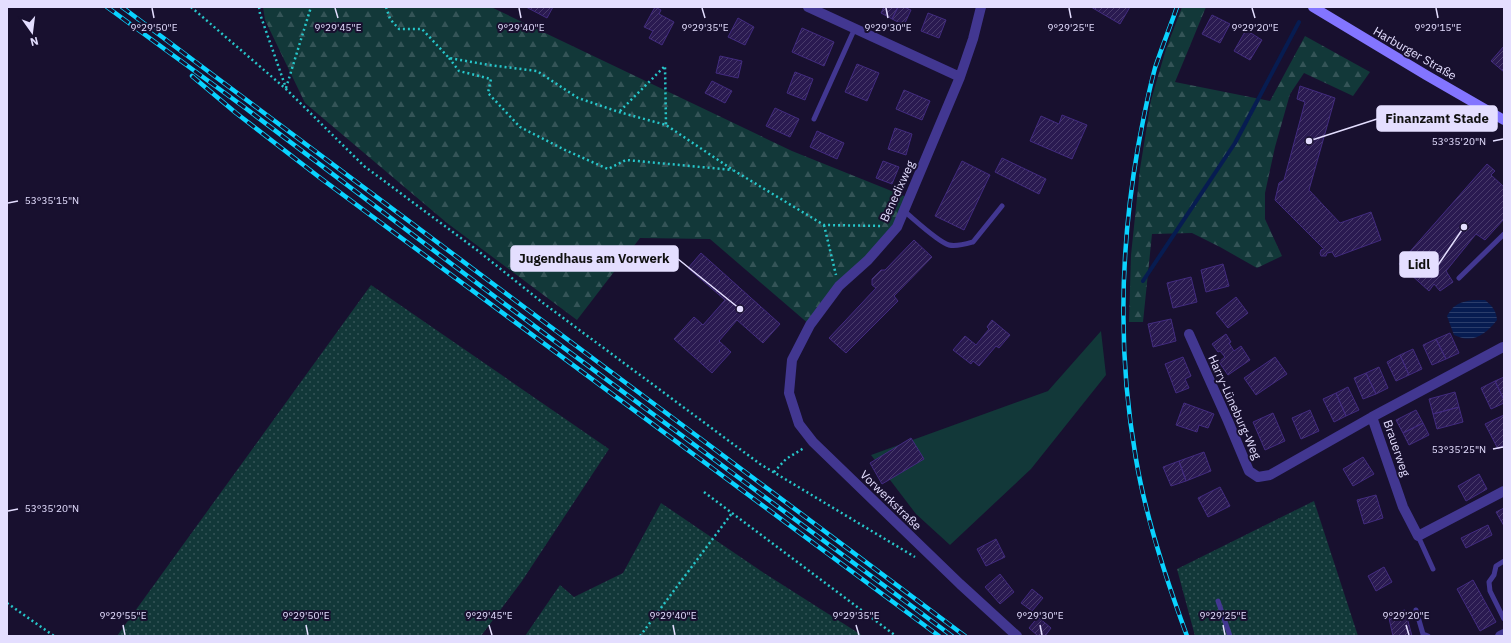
<svg xmlns="http://www.w3.org/2000/svg" width="1511" height="643" font-family="'IBM Plex Sans',sans-serif">
  <defs>
    <pattern id="grass-dots" width="8" height="8" patternUnits="userSpaceOnUse"><rect width="8" height="8" fill="#123839"/><path d="M2 2h.1M6 6h.1" fill="none" stroke="#345457" stroke-width="1.8" stroke-linecap="round"/></pattern>
    <pattern id="forest-firs" width="22" height="20" patternUnits="userSpaceOnUse"><rect width="22" height="20" fill="#123839"/><path d="M5 1l3.5 6h-7zM16 11l3.5 6h-7z" fill="#345457"/></pattern>
    <pattern id="water-rules" width="6" height="5" patternUnits="userSpaceOnUse"><rect width="6" height="5" fill="#071c51"/><path d="M0 2.5h6" fill="none" stroke="#2b3d6b"/></pattern>
    <pattern id="building-hatch" width="6" height="6" patternUnits="userSpaceOnUse"><rect width="6" height="6" fill="#2a1a51"/><path d="M-1 1l2-2M0 6l6-6M5 7l2-2" fill="none" stroke="#493b6b"/></pattern>
  </defs>
  <rect width="100%" height="100%" fill="#18102f"/>
  <!-- grass -->
  <path fill="url(#grass-dots)" d="M371,285l238,164 -87,132 -41,55h-364z
    M1314,501l44,135h-163l-18,-67z
    M661,503l100,68 102,65h-338l35,-51 14,12 49,-24z"/>
  <!-- forest -->
  <path fill="url(#forest-firs)" d="M263,7h228l301,144 117,47 -12,29 -87,98 -100,-86 -70,-1 -63,82 -130,-97 -142,-120 -40,-83z
    M1182,7h24l-31,75 95,19 35,-65 65,36 -17,24 -49,-23 -14,21 -15,53 -10,46v26l17,37 -25,12 -37,-21 -28,-14 -40,1 -9,88h-14l2,-67 9,-86 11,-69 15,-51z"/>
  <!-- pitch -->
  <path fill="#123839" d="M1101,331l5,44 -75,94 -81,76 -34,-31 -45,-59 177,-64z"/>
  <!-- water -->
  <path fill="url(#water-rules)" d="M1473,300h12c7,6 11,10 12,20 -12,15 -24,24 -43,15l-7,-19c7,-12 13,-14 26,-16z"/>
  <g fill="none" stroke-linecap="round" stroke-linejoin="round">
    <!-- stream -->
    <path stroke="#071c51" stroke-width="4" d="M1143,281l92,-138 64,-121"/>
  </g>
  <!-- building -->
  <path fill="url(#building-hatch)" stroke="#422b7f" d="M526,7h27l-6,11z
    M655,7l6,3 -2,4 15,8 -12,23 -13,-7 4,-7 -9,-4z
    M884,7h14l-6,12 -11,-6z
    M898,7h6l7,3 -7,15 -12,-6z
    M1091,7h39l-10,17z
    M928,13l18,7 -7,18 -18,-7z
    M1212,15l18,9 -10,19 -18,-9z
    M738,18l16,9 -9,18 -17,-8z
    M802,28l32,14 -10,24 -32,-14z
    M1246,30l16,10 -12,20 -16,-9z
    M1504,46v26l-13,-11z
    M720,56l22,5 -4,17 -22,-5z
    M857,64l22,9 -12,28 -22,-9z
    M795,72l18,7 -8,21 -18,-7z
    M712,81l20,10 -7,12 -20,-10z
    M1300,86l35,12 -26,92 31,33 31,-11 10,28 -46,17 -3,-5 -5,1 -1,3h-5l-1,-3 1,-3 3,-1 -49,-49 4,-17 5,-3 21,-78 -8,-3z
    M904,90l26,11 -8,19 -26,-11z
    M775,108l24,11 -9,18 -24,-11z
    M1062,115l25,10 -15,34 -42,-18 11,-25 18,8z
    M895,128l17,6 -6,21 -18,-6z
    M817,131l27,12 -7,16 -27,-12z
    M1002,158l44,21 -7,15 -44,-22z
    M883,161l16,6 -7,17 -16,-6z
    M962,161l28,14 -26,55 -29,-14z
    M1487,164l8,7 -4,4 13,12v32l-19,21 -9,-6 -30,37 7,11 -13,9 -6,-7 -5,7 -30,-27z
    M914,240l18,17 -38,39 4,5 -52,52 -17,-15 47,-50 -4,-3v-6l9,-9h4z
    M701,253l79,71 -17,19 -26,-23 -18,21 12,11 -19,21 -38,-34 20,-22 9,8 22,-25 -37,-32z
    M1223,264l6,22 -23,6 -5,-22z
    M1191,277l6,25 -24,6 -6,-25z
    M1236,297l12,16 -20,15 -12,-15z
    M1171,319l5,22 -23,6 -5,-23z
    M992,320l18,15 -11,13 -3,-2 -17,20 -6,-5 -2,3 -18,-14 12,-14 11,9 13,-16 -2,-2z
    M1450,333l9,20 -13,6 -10,-20z
    M1226,334l5,8 -2,1 5,8 7,-5 9,14 -22,15 -9,-13 6,-5 -5,-6 -2,1 -6,-8z
    M1436,339l10,20 -14,6 -9,-20z
    M1413,349l9,20 -13,6 -9,-20z
    M1400,355l9,20 -13,6 -9,-19z
    M1183,357l8,19 -6,3 4,9 -13,5 -11,-29z
    M1275,357l12,17 -31,21 -12,-17z
    M1379,367l9,21 -12,6 -10,-21z
    M1366,373l10,21 -13,5 -9,-21z
    M1504,377v23l-9,-19z
    M1495,381l9,19v3l-13,6 -10,-21z
    M1348,387l11,23 -13,6 -10,-23z
    M1455,392l4,15 -26,7 -4,-15z
    M1336,393l10,23 -12,6 -11,-23z
    M1184,403l30,11 -6,14 -9,-3 -2,7 -21,-7z
    M1459,407l4,15 -26,7 -4,-15z
    M1310,410l9,21 -18,8 -9,-21z
    M1416,410l7,13 -20,10 -7,-13z
    M1273,413l12,28 -20,9 -12,-28z
    M1504,415v30l-6,4 -13,-25z
    M1423,423l6,12 -20,10 -6,-12z
    M911,438l13,21 -42,25 -12,-21z
    M1204,452l7,19 -25,10 -7,-20z
    M1363,457l11,17 -21,12 -10,-17z
    M1179,461l7,20 -15,5 -8,-19z
    M1479,474l8,15 -21,12 -8,-15z
    M1220,487l10,19 -22,11 -10,-19z
    M1376,495l7,23 -19,6 -7,-24z
    M1504,508v18l-8,-14z
    M1488,525l4,10 -26,13 -5,-10z
    M996,539l9,18 -19,9 -9,-17z
    M1384,567l8,15 -16,9 -8,-15z
    M1000,574l14,18 -14,12 -15,-17z
    M1473,580l23,42 -16,9 -23,-42z
    M1032,589l11,9 -11,13 -11,-8z
    M1405,610l7,26h-19l-5,-22z
    M1038,617l13,11 -6,8h-7l-9,-8z"/>
  <g fill="none" stroke-linecap="round" stroke-linejoin="round">
    <!-- path -->
    <path stroke="#27c6ca" stroke-width="2.5" stroke-dasharray="2 3" stroke-linecap="butt" d="M191,7l95,82 78,77 113,84 66,53 217,161 155,93
      M259,7l1,7 26,74
      M386,7l4,12 9,10h23l27,29 40,7 48,6 41,27 41,14 47,13 67,45 91,55 59,1
      M449,58l10,13 32,8 -3,14 32,34 45,23 43,19 18,-9 107,10
      M286,88l25,-81
      M620,111l45,-45 1,59
      M824,225l12,50
      M774,472l12,-13 18,-11
      M704,492l192,144
      M7,603l47,33
      M640,636l92,-123"/>
    <!-- service -->
    <path stroke="#423791" stroke-width="5" d="M814,119l41,-91
      M904,211c10,8 34,31 45,34 7,2 17,-1 24,-3l29,-36
      M1459,278l45,-44
      M1418,536l15,33
      M1504,561l-8,5 -2,9 -5,7 1,9 14,28
      M1218,601l12,35
      M1416,610l7,24 5,2"/>
    <!-- minor -->
    <path stroke="#423791" stroke-width="10" d="M808,7l152,70
      M981,7l-8,32 -13,38 -63,150 -29,33 -29,26 -29,39 -18,35 -3,33 10,31 14,18 147,142 57,52
      M1189,334l39,87 21,50 9,6 12,-2 102,-58
      M1503,347l-131,70 31,90 15,29 86,-45
      M1500,636l4,-2"/>
    <!-- secondary -->
    <path stroke="#8375ff" stroke-width="10" d="M1313,7l113,68 78,45"/>
    <defs>
      <path id="rail" d="M107,7l137,100 250,189 458,340
        M122,7l843,629
        M1177,7c-7,20 -15,40 -22,61 -7,26 -12,52 -17,79 -18,103 -20,209 -2,312 10,60 30,120 51,177
        M192,76l44,37 83,64 620,459"/>
    </defs>
    <!-- rail casing -->
    <use href="#rail" stroke="#0ad3ff" stroke-width="4.5"/>
    <!-- rail -->
    <use href="#rail" stroke="#18102f" stroke-width="3" stroke-dasharray="9" stroke-linecap="butt"/>
  </g>
  <!-- ticks -->
  <path fill="none" stroke="#e4deff" stroke-width="1.5" d="M152,8l2,10M335,8l3,10M519,8l2,10M702,8l3,10M886,8l2,10M1069,8l2,10M1252,8l3,10M1436,8l2,10M1493,141l10,-2M8,203l10,-2M1493,449l10,-2M8,511l10,-2M123,625l2,10M306,625l2,10M489,625l3,10M673,625l2,10M856,625l3,10M1040,625l2,10M1223,625l2,10M1406,625l3,10"/>
  <g text-anchor="middle" dominant-baseline="central" stroke-width="4" stroke-linejoin="round" paint-order="stroke">
    <!-- street labels -->
    <g font-size="12" fill="#e4deff" stroke="#18102f">
      <text transform="translate(1415 53) rotate(30)">Harburger Straße</text>
      <text transform="translate(897 191) rotate(-65)">Benedixweg</text>
      <text transform="translate(1235 407) rotate(66)">Harry-Lüneburg-Weg</text>
      <text transform="translate(1397 448) rotate(71)">Brauerweg</text>
      <text transform="translate(891 500) rotate(44)">Vorwerkstraße</text>
    </g>
  </g>
  <g font-size="10" text-anchor="middle" fill="#e4deff" stroke="#18102f" stroke-width="4" stroke-linejoin="round" paint-order="stroke">
    <text x="154" y="31">9°29'50"E</text>
    <text x="338" y="31">9°29'45"E</text>
    <text x="521" y="31">9°29'40"E</text>
    <text x="705" y="31">9°29'35"E</text>
    <text x="888" y="31">9°29'30"E</text>
    <text x="1071" y="31">9°29'25"E</text>
    <text x="1255" y="31">9°29'20"E</text>
    <text x="1438" y="31">9°29'15"E</text>
    <text x="1459" y="145">53°35'20"N</text>
    <text x="52" y="204">53°35'15"N</text>
    <text x="1459" y="453">53°35'25"N</text>
    <text x="52" y="512">53°35'20"N</text>
    <text x="123" y="619">9°29'55"E</text>
    <text x="306" y="619">9°29'50"E</text>
    <text x="489" y="619">9°29'45"E</text>
    <text x="673" y="619">9°29'40"E</text>
    <text x="856" y="619">9°29'35"E</text>
    <text x="1040" y="619">9°29'30"E</text>
    <text x="1223" y="619">9°29'25"E</text>
    <text x="1406" y="619">9°29'20"E</text>
  </g>
  <!-- callouts -->
  <path fill="none" stroke="#e4deff" stroke-width="1.5" d="M1309 141L1377 119M740 309L678 259M1464 227L1438 265"/>
  <g fill="#e4deff" stroke="#18102f" stroke-width="1.5">
    <circle cx="1309" cy="141" r="4"/>
    <circle cx="740" cy="309" r="4"/>
    <circle cx="1464" cy="227" r="4"/>
  </g>
  <g fill="#e4deff" stroke="#e4deff" stroke-width="1.5">
    <rect x="1377" y="106" width="120" height="25" rx="4"/>
    <rect x="511" y="246" width="167" height="25" rx="4"/>
    <rect x="1400" y="252" width="38" height="25" rx="4"/>
  </g>
  <g font-size="13" text-anchor="middle" font-weight="bold" fill="#111">
    <text x="1437" y="123">Finanzamt Stade</text>
    <text x="594" y="263">Jugendhaus am Vorwerk</text>
    <text x="1419" y="269">Lidl</text>
  </g>
  <!-- border -->
  <rect width="1511" height="643" fill="none" stroke="#e4deff" stroke-width="16"/>
  <!-- north arrow -->
  <g transform="translate(32 32) rotate(166)" stroke="#18102f" stroke-width="3" paint-order="stroke">
  <path d="M0-3L7 15L0 10L-7 15Z" fill="#e4deff"/>
  <text y="-6" font-size="11" font-weight="bold" text-anchor="middle" fill="#e4deff">N</text>
  </g>
</svg>
